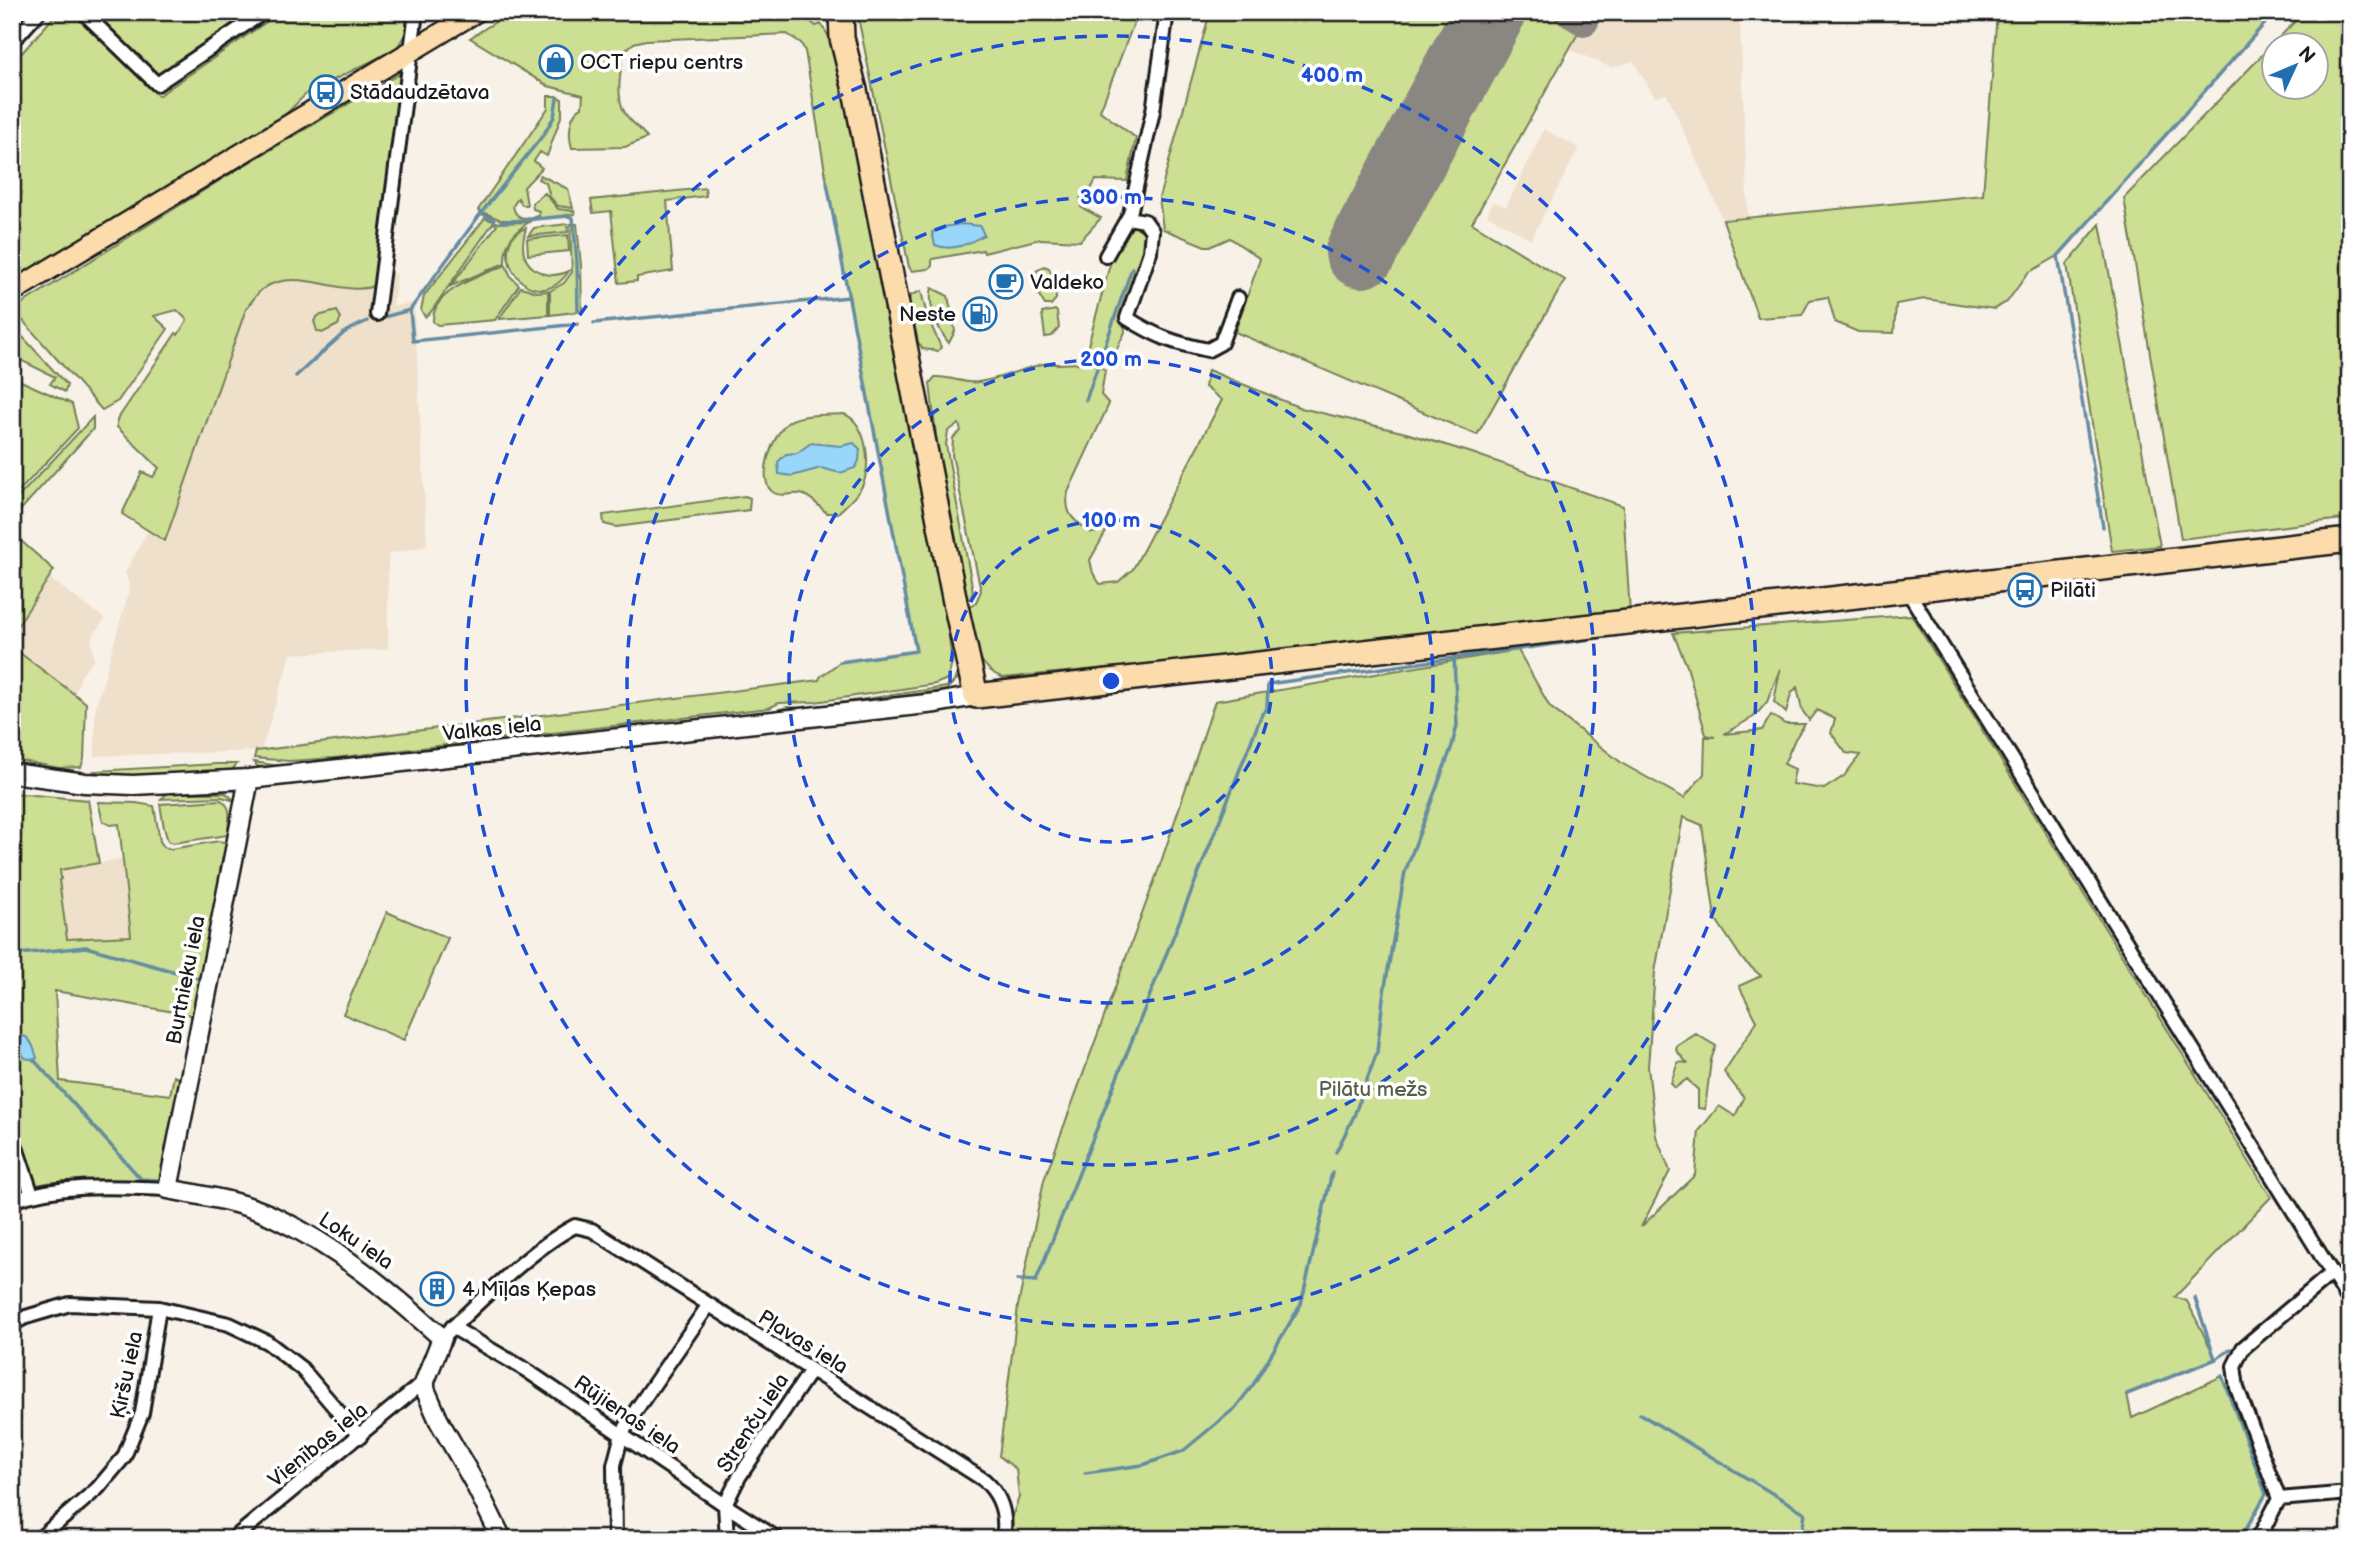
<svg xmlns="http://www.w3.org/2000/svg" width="2362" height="1551" font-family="'Balsamiq Sans',sans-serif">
  <rect width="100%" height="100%" fill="#f8f1e8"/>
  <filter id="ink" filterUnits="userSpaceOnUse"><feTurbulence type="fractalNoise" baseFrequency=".0143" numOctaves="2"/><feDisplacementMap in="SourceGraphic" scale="14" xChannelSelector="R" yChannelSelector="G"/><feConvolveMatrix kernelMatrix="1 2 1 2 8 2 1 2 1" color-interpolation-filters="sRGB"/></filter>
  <g filter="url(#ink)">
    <!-- built -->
    <path fill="#efe0cc" d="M1589,12h45l16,8 4,-8h74l12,7 8,197 -25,4 -56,-126 -12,3 -22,-36 -21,7 -43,-19z
      M1544,129l35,19 -48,91 -44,-24 6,-14 13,6z
      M372,271l25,3 -4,32 21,-3 13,243 -39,8v95l-97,5 -30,97 -166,5v-46l35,-123 -5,-14 53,-97 73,-203z
      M49,578l56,41 -14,19 3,21 -13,17 -6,17 -8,10 -55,-40v-29z
      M122,859l9,77 -64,3 -8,-59 1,-10z"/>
    <!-- green -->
    <path fill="#ccdf93" stroke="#747e58" stroke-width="2" fill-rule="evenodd" d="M58,12h13l60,56 27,28 123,-84h126l-1,21 -10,16 -89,44 -25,25 -200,120 -70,54v-228z
      M87,12h172l-100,64 -10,-5z
      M511,12h288l17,14 5,-2 13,21 10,36 101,525 7,56 -4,17 -13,5 -120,18 -36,1 -10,5 -435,50 -45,3 -35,-3 2,-7 563,-71 1,-3 20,-15 76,-11 -89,-468 -22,-132 -4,-8 -14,-9 -141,6 -12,3 -11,9c-2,18 -8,45 2,61 4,8 15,14 22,25l-22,9 -53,1c-4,-13 -3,-35 10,-41l1,-12 -35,-9 -78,-48z
      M857,12h281l-38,99 36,27 -9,43 -31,-1 -15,27 20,11 -21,23 -40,-2 -56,14 -1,-3 -51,9v7l-4,3 -16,2 -3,-4z
      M1210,12h380l-118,211 93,57 -88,155 -242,-103 25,-73 -30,-21 -18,8h-7l-42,-17 -4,-31z
      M1997,12h278l-217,244 -30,17 -21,29 -13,7 -69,-10 -29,5 -2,29 -36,-1 -23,-10 -7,-25 -18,3 -8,15 -44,3 -35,-98 260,-25z
      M2304,12h39l7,10v496l-169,21 -57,-341zM2274,46h42v42h-42z
      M399,74l5,6 -26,204c-31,17 -78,-19 -114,4 -7,4 -13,15 -18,21l-81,232 -43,-27 20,-42 11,5 6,-9 -42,-41v-7l59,-87 2,2 9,-15 -10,-10 -23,6 14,13 -50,72 -16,9 -85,-96 -2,-6 228,-142z
      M548,96h8l6,3v15l-15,42 -7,-4 -6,9 8,7 -18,19 3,18h-5l-4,-7 -5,8c3,16 15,12 26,10v-5l-6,-2 -1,-6 13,-10 13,16 16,2 1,3 -46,6h-28l-23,-10 70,-102z
      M540,175l28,14 5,19 -15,-2 -8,-9 -4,-14 -8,-4z
      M705,188l1,8 -39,5 6,70 -36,6v4l-18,2 -8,-72 -18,2 -2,-13z
      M485,218l14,5 30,-1c-15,10 -25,20 -24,41l-54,23 46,-61 -4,-2 -63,90 -5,4 -4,-7 3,-14z
      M567,224l1,8 -40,4 6,-8z
      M570,224h7l4,41 1,46 -32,4v-24l14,-8 8,-11z
      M2100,224l60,322 -48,5 -45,-287z
      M1133,225l12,8 2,7 -24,72 2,20 -13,27 -8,4 -16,-8 -1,-6 28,-103 10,-19z
      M526,228c-1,5 -3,11 -3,17 0,25 25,36 46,26 -37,54 -89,-27 -43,-43z
      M568,235l1,16 -41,4 -1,-16z
      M506,265l5,12 8,8 -24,35 -57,5 -5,-3c-2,-33 49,-46 73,-57z
      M1044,266l5,2 6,14 1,17 -5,6h-6l-8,-13 -2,-20z
      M521,287l16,5 11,-1v24l-49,4z
      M932,288l16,8 7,35 -6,12c-11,-13 -22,-39 -17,-55z
      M921,291l6,25 14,31 -3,4 -15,-2 -5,-7 -9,-42 2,-5z
      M1055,310l2,2 2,16 -7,8 -7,1 -3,-24z
      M337,311l4,7 -3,7 -16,8 -5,-2 -3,-10 4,-5z
      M21,335l46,50 -2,7 -15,-8 5,-7 -43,-21v-10z
      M1048,363c16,4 44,-6 57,7l-4,25 8,9 -41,88c-4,23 6,29 24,41l15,-3 -17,30 3,13 7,11 18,-2 15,-13 89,-169 -17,-13 3,-17 93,38 105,25 66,20 151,53 7,107 -498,57 -15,-3 -114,11c-30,-12 -29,-41 -36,-69l9,-7 5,-11 -29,-136 1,-17 8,-7 -2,-7 -11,7 -2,14 27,146 -3,8 -4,2 -27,-139 -9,-79 5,-6c15,-1 29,7 43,5 25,-3 46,-15 70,-19z
      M12,377l60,27 6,24 -66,71z
      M844,414c23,8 29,54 17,74 -5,9 -15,17 -23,25h-11c-8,-6 -16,-17 -26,-19 -9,-2 -18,4 -27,-1 -20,-12 0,-63 16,-72 15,-8 38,-6 54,-7z
      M93,417v12l-75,84 -6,-1v-8z
      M745,496l5,2 -1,12 -133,17 -12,-3 -1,-9z
      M12,533l42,37 -42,64z
      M949,608l11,62 -2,8 -12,12c-225,33 -452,57 -678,79l-11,-3 -3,-4 25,4 484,-52 24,-7 18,1 141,-21 8,-6 3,-8z
      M1911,615l360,582 -96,100 12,4 29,58 -89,35 5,24 90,-42 44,118 -26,45h-1228l1,-25 6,-17 -3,-28 -17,-13 19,-150 26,-126 115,-312 56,-167 303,-51 32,57 73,57 61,34 20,-24 1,-37h10l-9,-2 -19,-69 -14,-33zM1780,669l-6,33 12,11 5,-19 6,-7 5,23 7,10 8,-10 18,9 -4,14 15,20 14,2 -16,21 -20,13 -32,-5 3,-15 -11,-5 11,-25 10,-15h-20l-14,-9 -9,15 -38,4 31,-18 12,-14zM1683,817l19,8 13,93 28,42 18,16 -22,10 18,35 -33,51 20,26 -9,18 -16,-10 -20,25 -4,44 -54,52 29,-56 -14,-35 -8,-69 7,-95z
      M12,647l74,56 -2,56 -3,8 -22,1 -47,-9z
      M217,764h20l-6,7 -79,9 -53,-4 -5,-5z
      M12,793l76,7 11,63 -39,7 1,9 -2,1 8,59 64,-3 -12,-112 -9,1 -7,-4 -5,-19 38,1 18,3 6,35 4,6 7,2 48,-8 9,2 -33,174h-4v-2l-136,-24 5,90 110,14 4,-19 8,4 -21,98c-10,7 -83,2 -103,4 -13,0 -26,4 -38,7l-8,-27z
      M168,793h58l9,8 -13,-4 -61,2z
      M221,800c14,9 6,21 7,35l-55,8 -5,-2 -4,-13 -4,-24z
      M387,912l61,26 -44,102 -61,-26z
      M1696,1034l20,12 -5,14 -6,49 -7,-1v-18l-11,-11 -12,9 -4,-5 7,-21 9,1 -11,-13 1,-4z"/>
    <!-- water -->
    <path fill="#98d7fa" stroke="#668ca1" stroke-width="2" d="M962,224l18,2 4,9c-16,9 -31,17 -49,10l-3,-13 12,-5z
      M811,443l30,3 13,-3 6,6 -1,12 -4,7 -15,5 -19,-5 -29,8 -13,-2 -1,-12 8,-8 11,-1z
      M24,1036c8,4 10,13 13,22l-3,2 -9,-2 -10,-15 3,-5z"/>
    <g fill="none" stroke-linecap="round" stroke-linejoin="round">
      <!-- stream -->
      <path stroke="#668ca1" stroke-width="3.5" d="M2343,12l7,10
        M827,183l89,468 -76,11
        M481,213l13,7
        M501,222l68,-6 4,2 4,44 1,49
        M410,310l3,31 165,-17
        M384,317l26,-7 71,-97 63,-79 10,-17 3,-19
        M594,323l255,-26
        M296,376l49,-44 22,-11
        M1086,400l46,-132
        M2103,527l-45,-271 217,-244
        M12,825l2,1
        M19,954l67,-7 115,32
        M12,955h1
        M34,1060l107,119 15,1
        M1336,1152l18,-36 23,-64 6,-54 22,-126 47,-126 5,-21 -3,-68
        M1017,1280l19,1 226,-567 5,-5 1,-25 380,-53
        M2195,1298l20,61
        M2222,1376l44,118 -26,45
        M2127,1394l89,-35 15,-10
        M1640,1414l165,99 -4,26
        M1085,1473l58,-8 40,-14 52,-43 18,-23 48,-81 31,-131"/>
      <!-- taxiway -->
      <path stroke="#8a8682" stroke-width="30" d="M1569,12l15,9"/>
      <!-- runway -->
      <path stroke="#8a8682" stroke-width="72" d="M1361,252l129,-240"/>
      <defs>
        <path id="street" d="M83,12l74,72 107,-72
          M12,42l27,-30
          M1128,218l17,3 7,10 -2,21 -23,66c30,19 47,25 81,32l13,-7 17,-45
          M1106,256l24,-42 23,-103 14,-99
          M377,314l39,-302
          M1907,590l443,712
          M12,1135l20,60
          M12,1201c50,-18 104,-14 156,-12
          M12,1324l14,-7 44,-13 89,4 70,16 38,18 35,27 58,68
          M452,1327l74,43 199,135 53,34
          M442,1338c36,-35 89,-89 133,-112l17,4 392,250c18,16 23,36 19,59
          M2279,1499l71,-6
          M39,1539l59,-51 26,-31 18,-44 17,-105
          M233,1539l192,-158
          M615,1539l-1,-74 8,-31 14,-24 72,-104
          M727,1539l-2,-34 14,-28 72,-107
          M2258,1539l21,-40 -42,-111 -3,-22 9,-18 89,-75"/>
        <path id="secondary" d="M12,773l73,10 48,2 116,-6 687,-76 40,-7
          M249,779l-81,410c35,7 72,12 104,27 66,31 116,74 170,122l-17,43v8l14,32 35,61 28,57"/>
        <path id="primary" d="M12,292l464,-280"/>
        <path id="highway" d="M841,12l1,26 13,52 100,512 21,94 1374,-156"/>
      </defs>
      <!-- street casing -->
      <use href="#street" stroke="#1c1c1c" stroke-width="18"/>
      <!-- secondary casing -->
      <use href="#secondary" stroke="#1c1c1c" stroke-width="23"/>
      <!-- primary casing -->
      <use href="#primary" stroke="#1c1c1c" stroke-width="24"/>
      <!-- highway casing -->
      <use href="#highway" stroke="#1c1c1c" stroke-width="28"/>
      <!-- street -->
      <use href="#street" stroke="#fff" stroke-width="12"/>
      <!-- secondary -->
      <use href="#secondary" stroke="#fff" stroke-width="18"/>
      <!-- primary -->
      <use href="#primary" stroke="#fcdcac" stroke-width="19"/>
      <!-- highway -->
      <use href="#highway" stroke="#fcdcac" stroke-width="23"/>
    </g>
  </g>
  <!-- distance rings -->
  <g fill="none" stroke="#1d4ed8" stroke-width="3.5" stroke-dasharray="12 9">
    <circle cx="1111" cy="681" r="161"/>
    <circle cx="1111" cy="681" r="322"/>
    <circle cx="1111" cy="681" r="484"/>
    <circle cx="1111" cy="681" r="645"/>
  </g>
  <!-- icons -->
  <defs>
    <symbol id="shop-ring" viewBox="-11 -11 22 22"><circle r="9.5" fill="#fff" stroke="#1f6fb2" stroke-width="1.5"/><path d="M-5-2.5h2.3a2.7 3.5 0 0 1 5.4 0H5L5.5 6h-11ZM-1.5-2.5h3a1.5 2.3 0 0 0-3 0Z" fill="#1f6fb2"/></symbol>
    <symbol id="bus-ring" viewBox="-11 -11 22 22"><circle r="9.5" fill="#fff" stroke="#1f6fb2" stroke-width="1.5"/><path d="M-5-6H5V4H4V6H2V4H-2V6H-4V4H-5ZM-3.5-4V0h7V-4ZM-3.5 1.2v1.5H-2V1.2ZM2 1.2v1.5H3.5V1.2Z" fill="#1f6fb2"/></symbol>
    <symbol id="cafe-ring" viewBox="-11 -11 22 22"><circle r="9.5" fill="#fff" stroke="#1f6fb2" stroke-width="1.5"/><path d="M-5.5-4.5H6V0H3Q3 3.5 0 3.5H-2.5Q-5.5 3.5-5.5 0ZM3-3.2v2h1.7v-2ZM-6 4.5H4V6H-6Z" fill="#1f6fb2"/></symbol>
    <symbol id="fuel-ring" viewBox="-11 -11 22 22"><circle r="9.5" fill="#fff" stroke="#1f6fb2" stroke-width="1.5"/><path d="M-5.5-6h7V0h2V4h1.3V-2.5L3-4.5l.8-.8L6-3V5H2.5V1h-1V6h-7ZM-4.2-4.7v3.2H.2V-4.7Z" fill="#1f6fb2"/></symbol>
    <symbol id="building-ring" viewBox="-11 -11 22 22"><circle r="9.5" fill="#fff" stroke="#1f6fb2" stroke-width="1.5"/><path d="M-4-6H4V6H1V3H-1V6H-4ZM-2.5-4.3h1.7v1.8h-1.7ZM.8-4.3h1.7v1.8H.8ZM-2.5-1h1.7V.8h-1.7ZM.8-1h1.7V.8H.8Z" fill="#1f6fb2"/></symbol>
  </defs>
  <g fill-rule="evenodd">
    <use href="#shop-ring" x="537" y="43" width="38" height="38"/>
    <use href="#bus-ring" x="307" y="73" width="38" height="38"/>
    <use href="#cafe-ring" x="987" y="263" width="38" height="38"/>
    <use href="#fuel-ring" x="961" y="295" width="38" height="38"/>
    <use href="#bus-ring" x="2006" y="571" width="38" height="38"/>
    <use href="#building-ring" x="418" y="1270" width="38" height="38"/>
  </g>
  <g text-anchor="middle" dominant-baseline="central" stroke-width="7" stroke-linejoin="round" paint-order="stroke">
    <!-- poi labels -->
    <g font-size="21" fill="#1c1c1c" stroke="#fff" text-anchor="start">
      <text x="580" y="62">OCT riepu centrs</text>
      <text x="350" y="92">Stādaudzētava</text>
      <text x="1030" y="282">Valdeko</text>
      <text x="956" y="314" text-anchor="end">Neste</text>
      <text x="2050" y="590">Pilāti</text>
      <text x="462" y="1289">4 Mīļas Ķepas</text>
    </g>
    <!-- street labels -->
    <g font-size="21" fill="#1c1c1c" stroke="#fff">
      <text transform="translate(492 729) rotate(-6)">Valkas iela</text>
      <text transform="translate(186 980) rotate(-79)">Burtnieku iela</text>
      <text transform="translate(356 1241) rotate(34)">Loku iela</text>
      <text transform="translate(803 1342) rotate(32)">Pļavas iela</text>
      <text transform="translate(127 1375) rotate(-78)">Ķiršu iela</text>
      <text transform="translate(627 1415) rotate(34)">Rūjienas iela</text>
      <text transform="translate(753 1423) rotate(-57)">Strenču iela</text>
      <text transform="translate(318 1445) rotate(-39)">Vienības iela</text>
    </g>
    <!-- park labels -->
    <g font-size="21" fill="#5a6046" stroke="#fff">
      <text x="1373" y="1089">Pilātu mežs</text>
    </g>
  </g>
  <circle cx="1111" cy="681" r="10" fill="#1d4ed8" stroke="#fff" stroke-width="3.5"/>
  <g font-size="21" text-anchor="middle" font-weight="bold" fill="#1d4ed8" stroke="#fff" stroke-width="7" stroke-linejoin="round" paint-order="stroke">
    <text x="1332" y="82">400 m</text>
    <text x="1111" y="204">300 m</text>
    <text x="1111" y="366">200 m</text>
    <text x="1111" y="527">100 m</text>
  </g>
  <!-- margin -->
  <rect width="2362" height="1551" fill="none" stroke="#fff" stroke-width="42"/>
  <rect x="21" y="21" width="2320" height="1509" fill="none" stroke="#1c1c1c" stroke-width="2.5" filter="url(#ink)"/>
  <!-- north arrow -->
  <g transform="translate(2295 66) rotate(46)"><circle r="33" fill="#ffffff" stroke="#a4a4a4" stroke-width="2"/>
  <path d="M0-5L12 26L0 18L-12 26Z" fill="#1f6fb2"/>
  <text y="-10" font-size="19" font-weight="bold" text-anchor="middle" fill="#1c1c1c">N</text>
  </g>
</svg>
